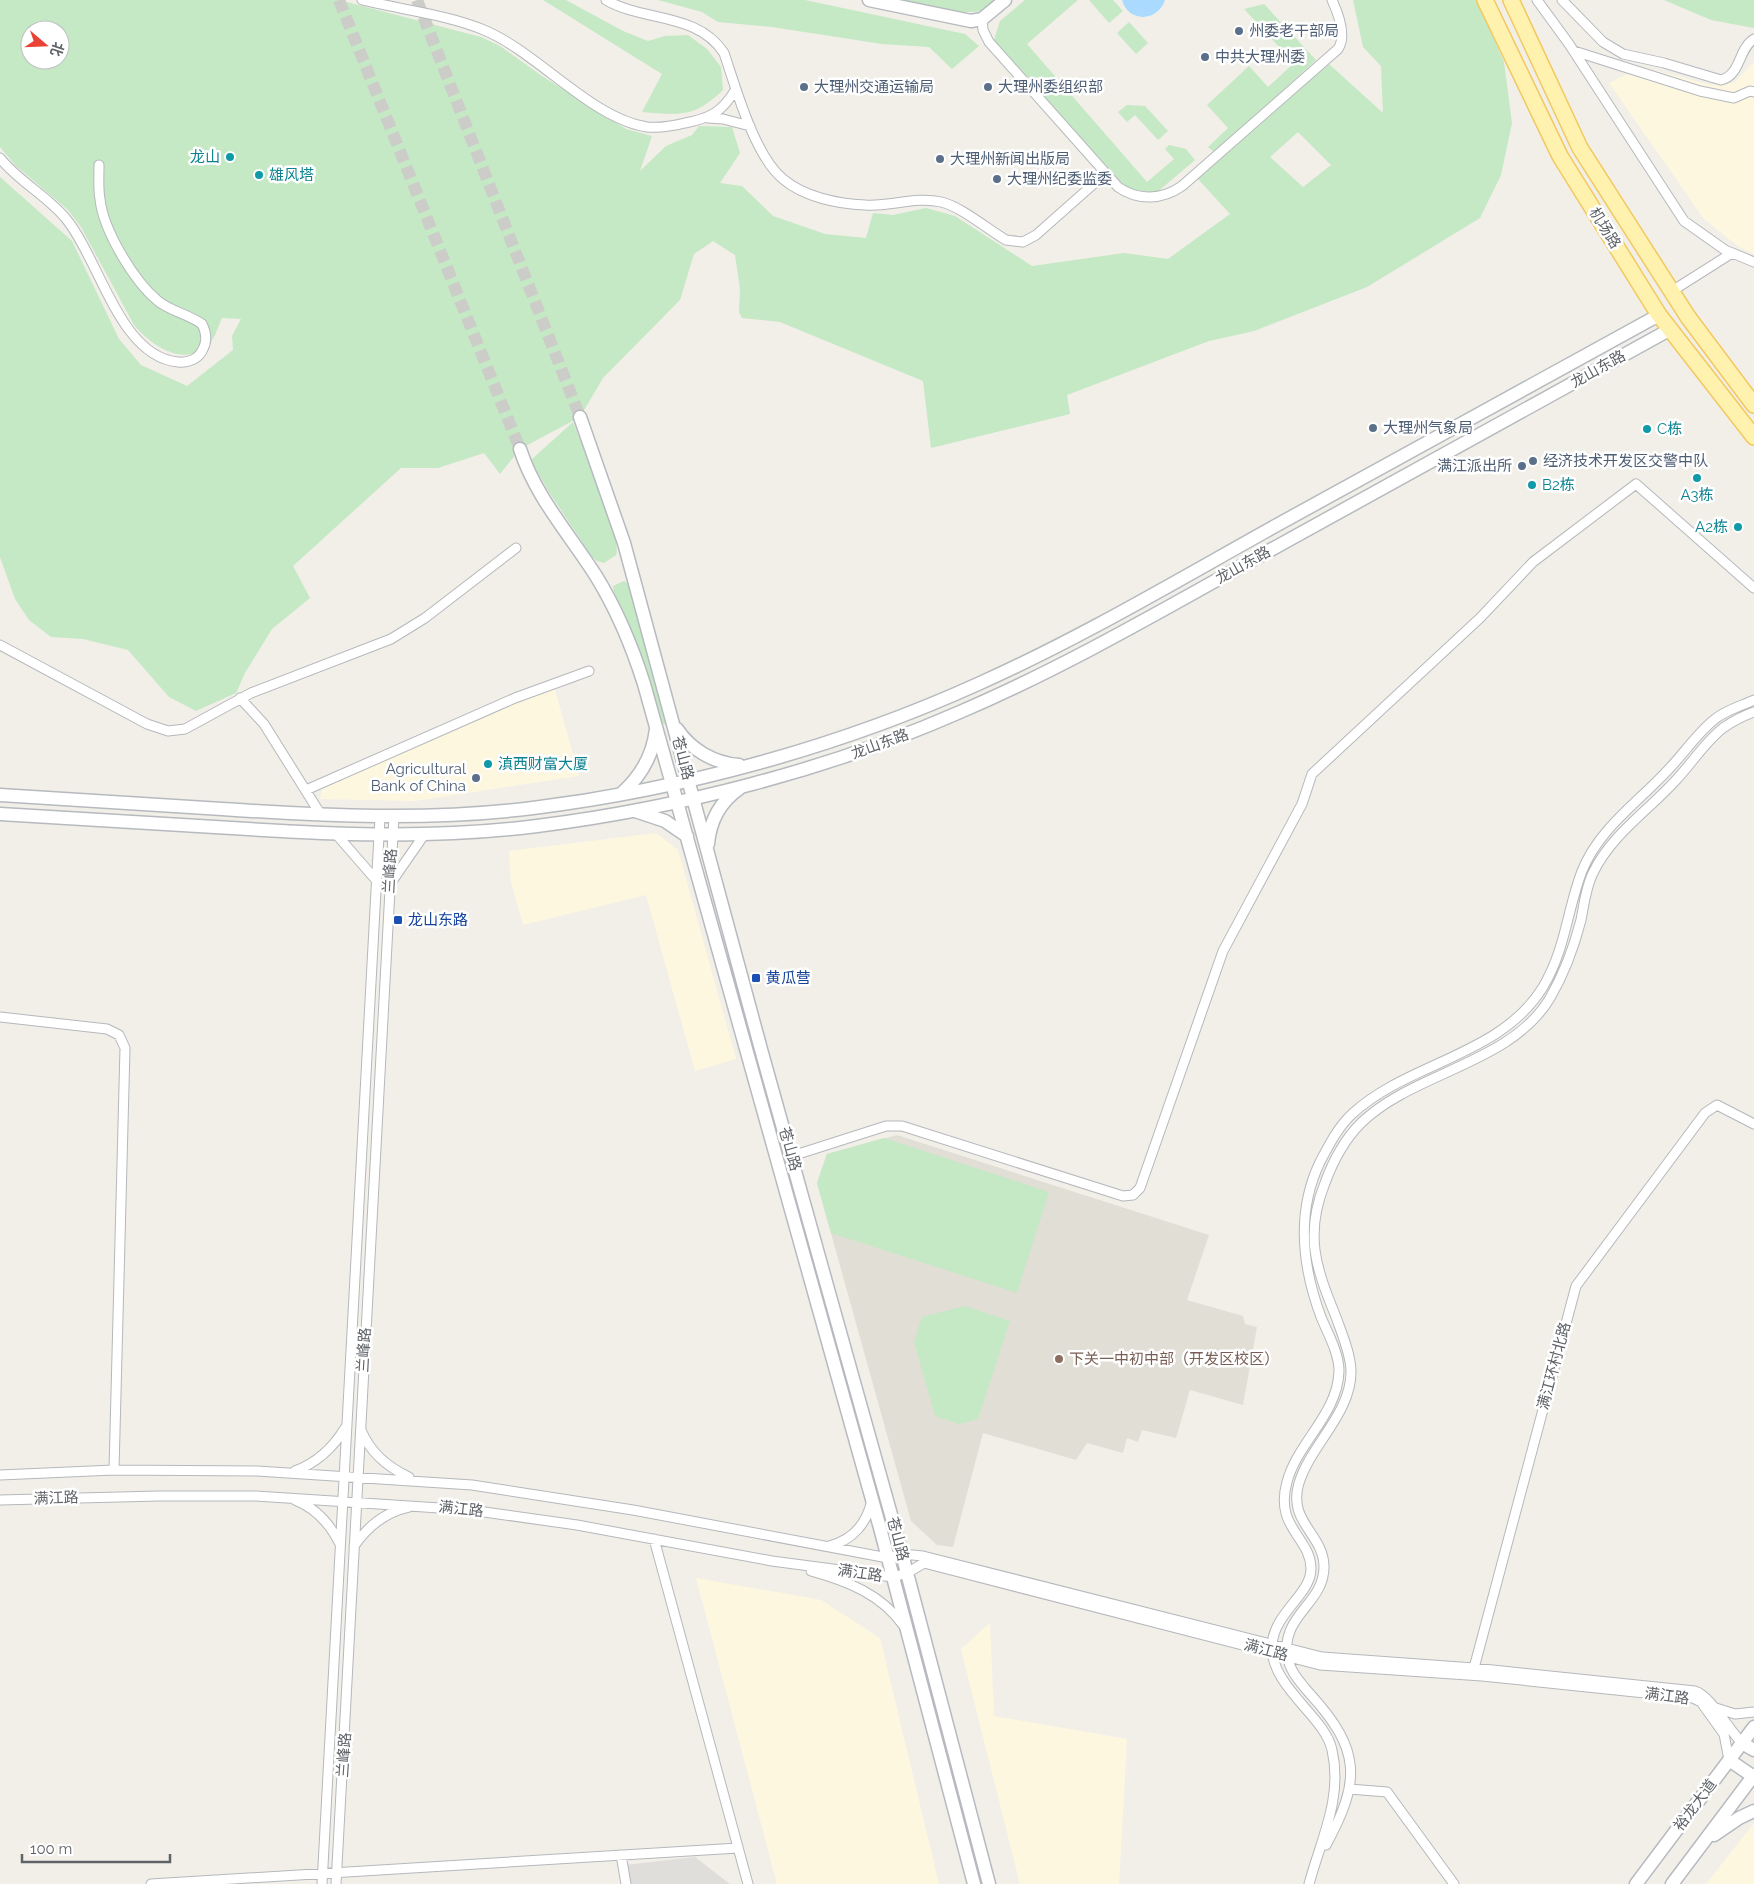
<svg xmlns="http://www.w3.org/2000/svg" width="1754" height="1884" font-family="Raleway,'Noto Sans SC',sans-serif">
  <rect width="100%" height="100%" fill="#f1efe8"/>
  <!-- commercial -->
  <path fill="#fef7e0" d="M1754,62v192l-15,-7 -35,-28 -95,-136 33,-16 69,18 23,-2z
    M554,686l25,90 -164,25 -95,-2 2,-10 160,-75z
    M656,833l22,17 58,209 -41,12 -49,-176 -123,30 -12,-43 -2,-31z
    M696,1578l125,22 59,38 59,246h-162z
    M990,1623l4,93 133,23 -8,145h-99l-59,-235z
    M1754,1823v61h-48z"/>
  <!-- industrial -->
  <path fill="#e0deda" d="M695,1857l35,27h-102l-3,-19z"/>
  <!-- education -->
  <path fill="#e1ded6" d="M897,1135l312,100 -22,65 56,16 2,8 12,3 -14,78 -53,-15 -14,48 -34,-8 -4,12 -11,-4 -4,15 -36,-10 -11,17 -93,-27 -30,114 -16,-2 -26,-24 -94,-338 10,-29z"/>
  <!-- green -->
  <path fill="#c5e8c5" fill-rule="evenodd" d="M0,0h339l142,37 19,9 42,30 84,53 26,7 -12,35 26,-25 26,-11 7,-9 33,1 8,26 -20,30 22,3 31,30 52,18 41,4 7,-25 20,2 33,-7 29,8 77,50 92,-13 44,6 62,-45 -32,-35 131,-115 54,49 -2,-47 -18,-19 -10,-47h124l27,62 8,61 -11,52 -21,43 -113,69 -113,44 -45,10 -142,54 3,19 -139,34 -8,-67 -143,-59 -38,-4 -3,-6 1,-23 -5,-34 -22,-14 -19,13 -14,46 -77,78 -23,39 -60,32 -20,25 -16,-21 -46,15h-37l-108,98 17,32 -38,31 -27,44 -9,20 -40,18 -27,-14 -41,-47 -45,-11 -32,-2 -22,-17 -14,-21 -15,-42v-380l72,64 47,98 22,26 46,21 46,-36 -1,-14 9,-17 -19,-1c-3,6 -5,14 -8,19 -23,35 -61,11 -80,-12l-53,-98 -13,-17 -53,-45 -15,-18zM30,30h30v30h-30zM1298,132l33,33 -28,22 -33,-30z
    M543,0h23l57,31 25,10 17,-5 23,-1 19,14 14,18 2,23c-29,28 -43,25 -81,22l20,-38z
    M658,0h147l160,34 14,12 -27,23 -23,-22 -47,-3 -110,-17 -54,-5 -16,-10z
    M893,0h107l-13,11 -36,2z
    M1025,0h53l-51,44 120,138 27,-23 -9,-10 4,-4 17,4 9,11 -40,34 -26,-3 -135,-151 6,-19z
    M1089,0h24l10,11 -14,12z
    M1664,0h90v28l-43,-8z
    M1264,4l52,56 -101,93 -7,-6 20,-19 -21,-23 42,-39 19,21 26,-24 -50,-54z
    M1129,22l19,21 -12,11 -19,-21z
    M1127,105l18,1 23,25 -10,9 -23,-25 -8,7 -9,-10z
    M573,422c9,23 50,114 43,133l-12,8 -7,-2 -5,-4 -45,-68 -16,-29z
    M624,581l4,2 41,142 -6,-1 -22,-70 -27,-62 -1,-6z
    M884,1138l165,54 -32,101 -186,-60 -14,-50 10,-29z
    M965,1306l45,15 -32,98 -19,5 -24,-8 -21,-74 8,-25z"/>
  <!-- water -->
  <path fill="#aadaff" d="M1122,0h43c-7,22 -37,23 -43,0z"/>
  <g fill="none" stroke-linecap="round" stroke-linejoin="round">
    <!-- secondary-tunnel -->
    <path stroke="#ccccc8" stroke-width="12" stroke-dasharray="12 6" stroke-linecap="butt" d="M339,0l181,449
      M417,0l163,417"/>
    <defs>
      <path id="street" d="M362,0c37,9 87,15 122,30 53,22 108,89 163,97 12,1 26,-1 38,-4 26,-5 37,-11 51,-34
        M606,0c38,22 91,12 118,53 12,35 30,102 59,126 21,18 55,25 82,26 25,2 51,-9 76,-3 21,5 46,27 65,38l17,2 13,-7 70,-62
        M1537,0l32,44 115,177 41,29 29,12
        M1562,0l41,42 20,12 41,9 57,17c20,-5 17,-31 33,-41
        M982,19l1,11 6,12 129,145c20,14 44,13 64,-1l156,-137c9,-13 0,-36 -6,-49
        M1574,51l126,40 34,7 16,-7 4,1
        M708,118l15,1 27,7
        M0,158c19,24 48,38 67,62 33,41 53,137 111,142 10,1 21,-3 25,-13 5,-9 3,-17 -1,-25 -14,-10 -32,-13 -44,-23 -24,-20 -55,-71 -58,-102 -2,-11 -1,-23 -1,-34
        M1672,291l60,-38
        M0,645l147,79 21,7 17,-2 66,-36 140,-54 34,-21 91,-70
        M240,698l24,26 57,91
        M306,790l209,-92 74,-27
        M336,834l40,46
        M390,884l34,-49
        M0,1017l107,12 12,6 6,13 -11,422
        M792,1156l94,-30h16l221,70 10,-1 7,-7 83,-237 79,-147 10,-30 168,-156 53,-56 103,-78 118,104
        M361,1430c9,22 26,37 48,47
        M295,1471c21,-8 38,-23 50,-43
        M0,1475l114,-5 143,1 215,14 161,25 255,48 14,-4 21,2 399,101 152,11 221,23c15,4 34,39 47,52
        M0,1500l159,-4h97l214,14 107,15 195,36 121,16 14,-4 17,-10 396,102 162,11 211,22 8,4 23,32 5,26
        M295,1500c21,8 35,24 45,44
        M654,1539l94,345
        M354,1546c14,-20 31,-34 55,-39
        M829,1546c24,-6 38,-23 43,-46
        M811,1571c36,10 70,23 92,54
        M1474,1668l102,-382 129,-173 12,-8 37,19
        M1716,1708l19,6 19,-2
        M1349,1789l38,3 67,92
        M1326,1845c35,-64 35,-95 -15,-150 -11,-13 -22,-24 -24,-41 -4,-40 37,-51 37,-87 0,-33 -37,-45 -25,-84 12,-39 53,-70 52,-113 -1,-18 -9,-36 -15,-53 -20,-49 -32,-82 -11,-134 8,-22 19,-43 36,-60 52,-51 150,-59 189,-125 14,-24 24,-51 31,-78 3,-16 5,-33 12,-47 18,-38 56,-63 83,-93 16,-17 29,-38 47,-52 10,-7 20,-12 31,-16
        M621,1855l5,29
        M151,1884l587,-36
        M322,1884l58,-1067
        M336,1884l58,-1068
        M1309,1884c12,-45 34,-86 23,-134 -7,-34 -62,-63 -60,-105 2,-32 39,-51 39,-76 0,-32 -37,-41 -24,-87 10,-39 51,-68 52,-111 0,-18 -11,-37 -18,-54 -19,-51 -25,-105 -1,-155 9,-17 18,-35 32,-48 56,-52 149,-58 191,-127 23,-39 24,-77 39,-116 17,-42 54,-67 84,-99 17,-17 30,-38 49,-53 11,-9 26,-13 39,-19"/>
      <path id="secondary" d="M869,0l102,21 11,-2 23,-19
        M580,417l44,126 138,510 140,501 87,330
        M520,449c15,47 50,86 76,127 21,34 36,70 48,108l236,844 94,356
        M677,729c14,21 37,34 62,36
        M622,793c19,-17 31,-38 34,-64
        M0,795c74,5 148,10 222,14 104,7 208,12 311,-1 152,-19 306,-61 445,-124 103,-46 200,-104 299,-159 127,-70 255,-140 382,-210
        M635,811l30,10 22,15
        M0,814c72,4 143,9 215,13 107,7 214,13 322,-1 142,-18 291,-56 423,-114 112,-48 218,-111 325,-170 128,-71 256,-142 384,-212
        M708,844c2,-24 13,-43 32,-56
        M1742,1743l12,7
        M1729,1760l25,17
        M1714,1835l25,-17 15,-7
        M1636,1884l118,-157
        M1672,1884l82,-109"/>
      <path id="primary" d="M1485,0l75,156 99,159 95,122
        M1511,0l69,148 108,169 66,88"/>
    </defs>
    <!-- street casing -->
    <use href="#street" stroke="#b5b8bc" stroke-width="11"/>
    <!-- secondary casing -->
    <use href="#secondary" stroke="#b6babf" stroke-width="15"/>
    <!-- primary casing -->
    <use href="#primary" stroke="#f2c960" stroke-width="18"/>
    <!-- street -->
    <use href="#street" stroke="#fff" stroke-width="9"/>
    <!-- secondary -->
    <use href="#secondary" stroke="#fff" stroke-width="12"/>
    <!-- primary -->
    <use href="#primary" stroke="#fff2af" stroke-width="15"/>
  </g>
  <!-- markers -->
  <g fill="#5c6f8a" stroke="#fff" stroke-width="2">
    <circle cx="1239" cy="31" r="5"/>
    <circle cx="1205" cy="57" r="5"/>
    <circle cx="804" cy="87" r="5"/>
    <circle cx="988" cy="87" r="5"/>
    <circle cx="940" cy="159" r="5"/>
    <circle cx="997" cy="179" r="5"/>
    <circle cx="1373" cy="428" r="5"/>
    <circle cx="1533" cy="461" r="5"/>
    <circle cx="1522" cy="466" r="5"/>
    <circle cx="476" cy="778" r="5"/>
  </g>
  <g fill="#0f9aa8" stroke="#fff" stroke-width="2">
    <circle cx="230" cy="157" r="5"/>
    <circle cx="259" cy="175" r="5"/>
    <circle cx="1647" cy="429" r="5"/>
    <circle cx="1697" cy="478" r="5"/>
    <circle cx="1532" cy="485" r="5"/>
    <circle cx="1738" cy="527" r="5"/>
    <circle cx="488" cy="764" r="5"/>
  </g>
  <g fill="#1a4fb4" stroke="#fff" stroke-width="2">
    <rect x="393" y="915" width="10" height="10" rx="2.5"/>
    <rect x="751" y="973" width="10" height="10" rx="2.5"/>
  </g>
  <circle fill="#8d6e63" stroke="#fff" stroke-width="2" cx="1059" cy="1359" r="5"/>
  <g text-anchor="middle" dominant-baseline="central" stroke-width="5" stroke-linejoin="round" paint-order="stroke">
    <!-- service labels -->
    <g font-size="15" fill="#4e5e75" stroke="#fff" text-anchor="start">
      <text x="1249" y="31">州委老干部局</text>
      <text x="1215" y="57">中共大理州委</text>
      <text x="814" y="87">大理州交通运输局</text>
      <text x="998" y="87">大理州委组织部</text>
      <text x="950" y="159">大理州新闻出版局</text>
      <text x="1007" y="179">大理州纪委监委</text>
      <text x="1383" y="428">大理州气象局</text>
      <text x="1543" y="461">经济技术开发区交警中队</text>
      <text x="1512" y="466" text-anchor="end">满江派出所</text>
      <text x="466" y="769" text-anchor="end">Agricultural<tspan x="466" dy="17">Bank of China</tspan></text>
    </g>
    <!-- culture labels -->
    <g font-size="15" fill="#0d838f" stroke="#fff" text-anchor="start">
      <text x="220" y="157" text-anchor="end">龙山</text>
      <text x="269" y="175">雄风塔</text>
      <text x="1657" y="429">C栋</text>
      <text x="1542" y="485">B2栋</text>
      <text x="1697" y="495" text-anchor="middle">A3栋</text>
      <text x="1728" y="527" text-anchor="end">A2栋</text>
      <text x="498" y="764">滇西财富大厦</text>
    </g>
    <!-- street labels -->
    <g font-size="15" fill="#5f6368" stroke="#fff">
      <text transform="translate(1605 228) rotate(58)">机场路</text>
      <text transform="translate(1598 369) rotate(-29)">龙山东路</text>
      <text transform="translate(1243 565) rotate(-29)">龙山东路</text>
      <text transform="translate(880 744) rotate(-20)">龙山东路</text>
      <text transform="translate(683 758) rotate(75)">苍山路</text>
      <text transform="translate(390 871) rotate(-87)">兰峰路</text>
      <text transform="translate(790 1149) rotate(74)">苍山路</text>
      <text transform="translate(364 1350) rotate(-87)">兰峰路</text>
      <text transform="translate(1554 1366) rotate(-75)">满江环村北路</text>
      <text transform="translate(56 1498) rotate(-2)">满江路</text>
      <text transform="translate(461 1509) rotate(6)">满江路</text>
      <text transform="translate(898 1539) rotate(75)">苍山路</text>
      <text transform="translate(860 1573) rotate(8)">满江路</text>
      <text transform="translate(1266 1650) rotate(15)">满江路</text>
      <text transform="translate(1667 1696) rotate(7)">满江路</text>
      <text transform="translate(344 1755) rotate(-86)">兰峰路</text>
      <text transform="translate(1695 1805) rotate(-53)">裕龙大道</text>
    </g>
    <!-- transit labels -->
    <g font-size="15" fill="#164399" stroke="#fff" text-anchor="start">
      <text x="408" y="920">龙山东路</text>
      <text x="766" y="978">黄瓜营</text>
    </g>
    <!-- education labels -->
    <g font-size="15" fill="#785e54" stroke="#fff" text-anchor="start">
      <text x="1069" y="1359">下关一中初中部（开发区校区）</text>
    </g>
  </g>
  <!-- north arrow -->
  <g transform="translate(45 45) rotate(109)"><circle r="24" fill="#ffffff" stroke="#bfc1c3"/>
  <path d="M0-4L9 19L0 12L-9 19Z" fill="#ea4335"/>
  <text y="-8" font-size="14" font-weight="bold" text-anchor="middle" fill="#5f6368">北</text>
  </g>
  <!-- scale -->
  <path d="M22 1854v8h148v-8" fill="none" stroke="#5f6368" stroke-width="2.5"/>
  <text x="30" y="1854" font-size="15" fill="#5f6368" stroke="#ffffff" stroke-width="4" paint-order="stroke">100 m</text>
</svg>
